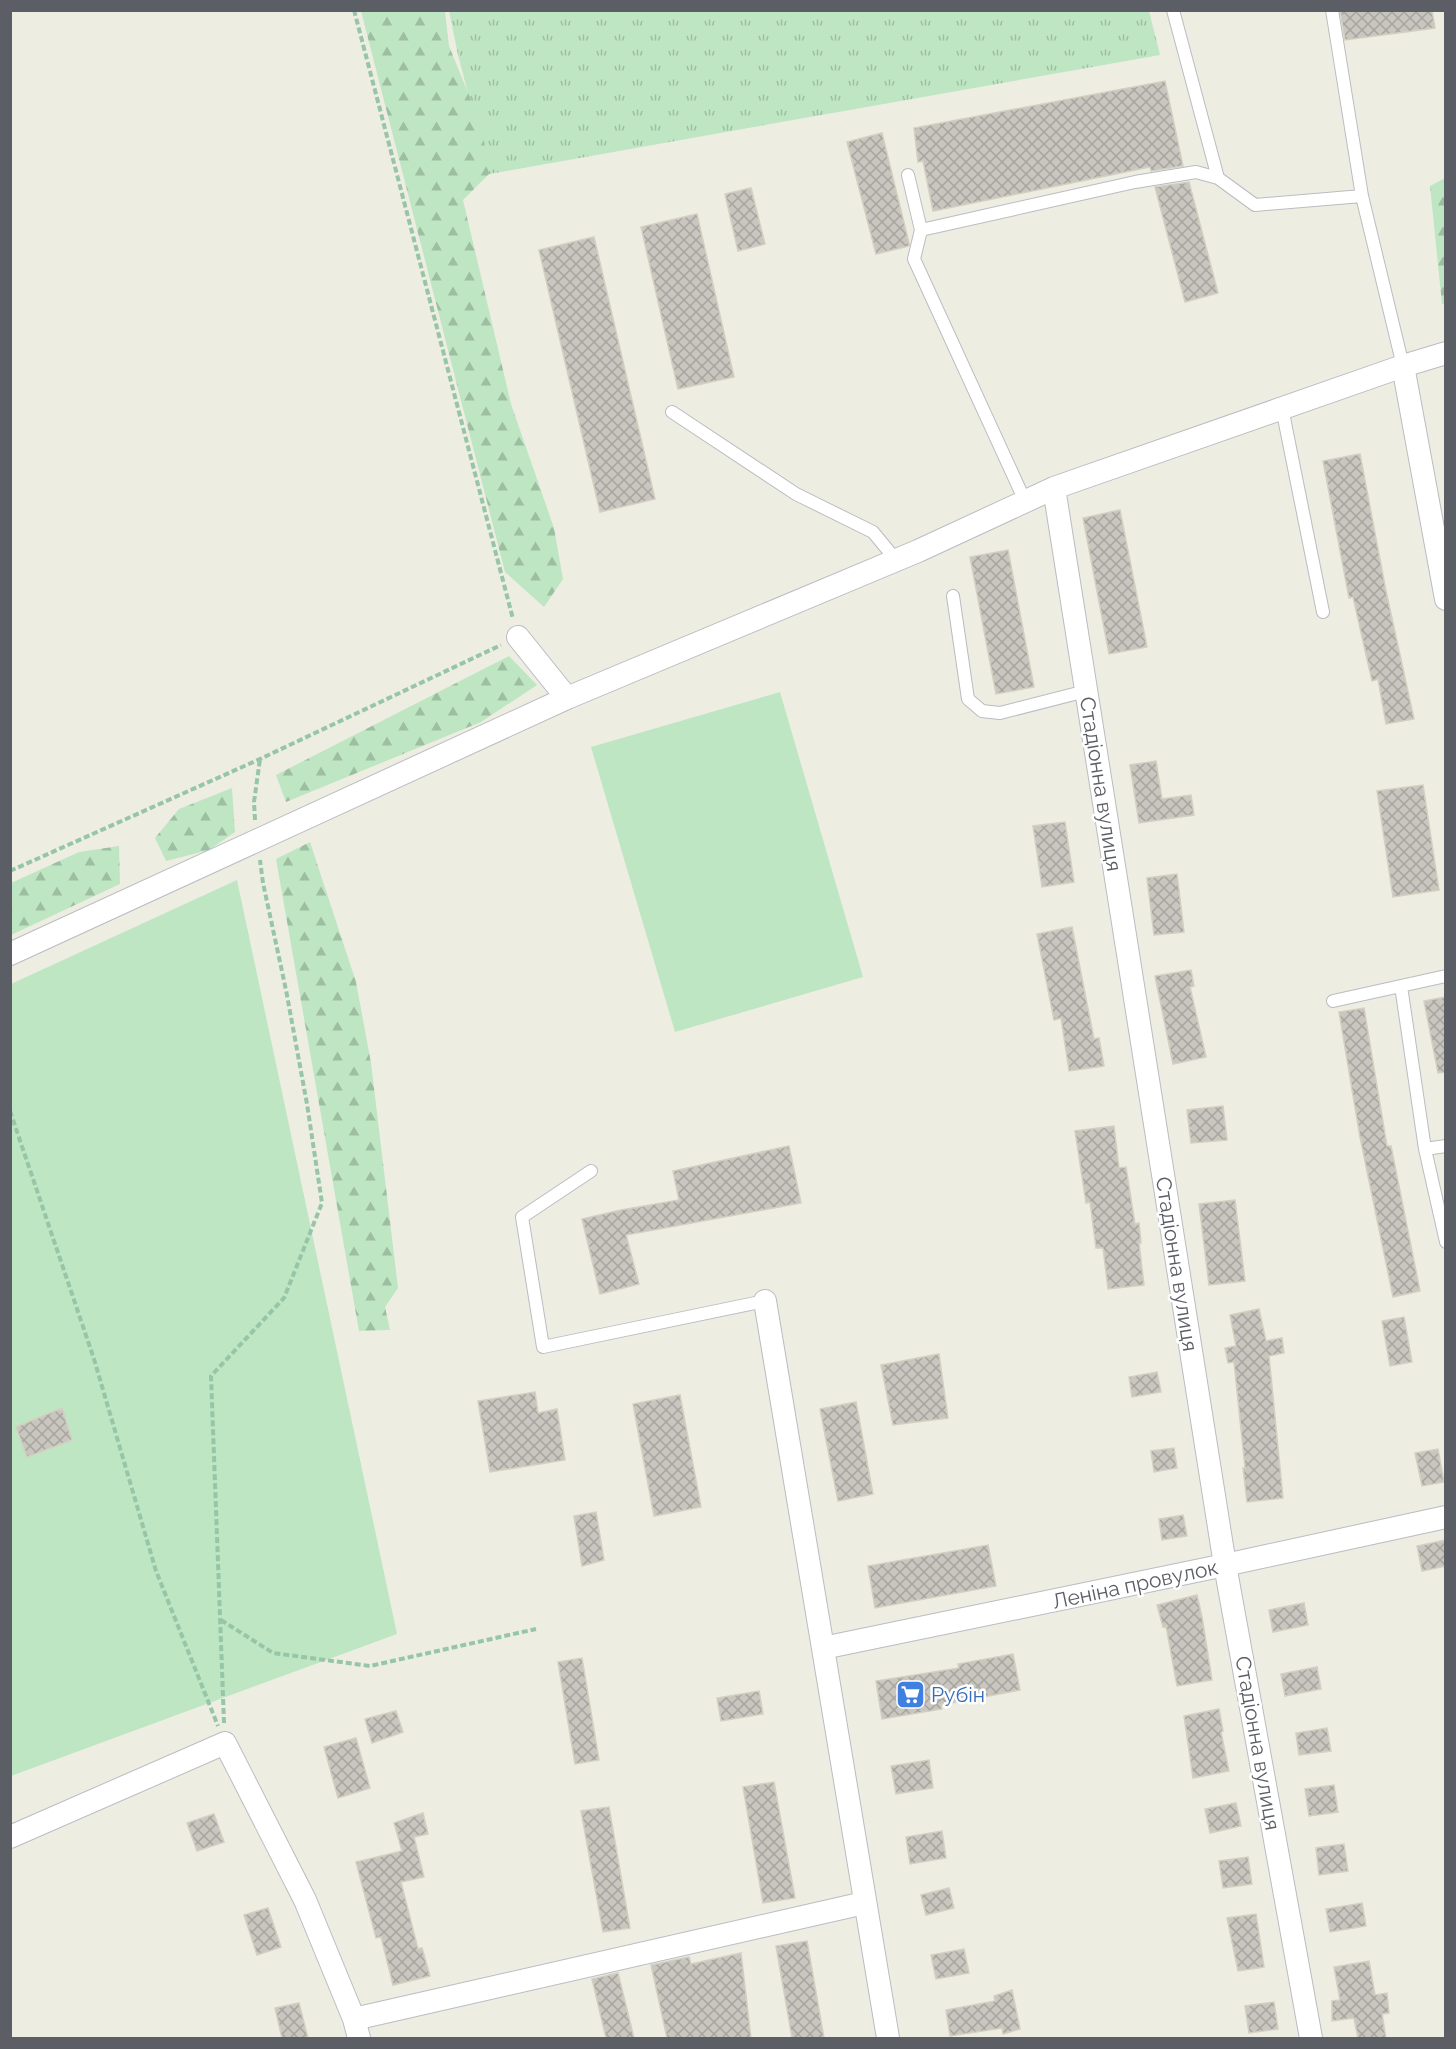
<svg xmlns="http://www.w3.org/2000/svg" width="1456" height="2049" font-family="Raleway,sans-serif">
  <defs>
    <pattern id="grass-tufts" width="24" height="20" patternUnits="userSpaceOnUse" patternTransform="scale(1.5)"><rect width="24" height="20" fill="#bee6c2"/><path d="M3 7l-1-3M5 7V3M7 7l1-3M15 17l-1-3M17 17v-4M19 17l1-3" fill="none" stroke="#9dbea1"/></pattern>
    <pattern id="forest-firs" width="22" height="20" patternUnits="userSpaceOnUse" patternTransform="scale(1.5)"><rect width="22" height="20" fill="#bee6c2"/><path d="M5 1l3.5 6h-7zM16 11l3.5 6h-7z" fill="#9dbea1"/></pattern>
    <pattern id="building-cross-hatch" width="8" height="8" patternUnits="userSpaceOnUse" patternTransform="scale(1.5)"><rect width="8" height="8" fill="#c9c6bf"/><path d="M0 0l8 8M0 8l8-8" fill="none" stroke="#a6a49f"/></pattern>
  </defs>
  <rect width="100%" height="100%" fill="#eeede2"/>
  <!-- grass -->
  <path fill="url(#grass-tufts)" d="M449,11h700l11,44 -671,119 -31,-119z"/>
  <!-- forest -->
  <path fill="url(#forest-firs)" d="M361,11h84l4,35 33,81 7,47 -26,26 48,204 43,124 9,51 -19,28 -39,-35z
    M1445,178l1,125 -4,1 -12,-118z
    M509,656l28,29 -56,37 -195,80 -10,-27z
    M232,788l3,44 -26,18 -43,11 -11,-23 24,-29z
    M310,842l46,140 15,81 27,225 -13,19 5,23 -31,1 -83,-472z
    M119,846l1,38 -109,51v-52l68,-31z"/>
  <!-- garden -->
  <path fill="#bee6c2" d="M780,692l83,285 -188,55 -84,-285z
    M237,880l160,754 -386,142v-792z"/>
  <!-- building -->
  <path fill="url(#building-cross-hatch)" stroke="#d3cfc1" stroke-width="1.5" d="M1340,10h92l3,18 -90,12z
    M1165,81l18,85 -32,5 -1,-4 -217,44 -10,-50 -5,1 -4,-34z
    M882,133l27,110v3l-33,8 -29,-112z
    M1189,182l29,111 -33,9 -30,-115z
    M751,188l14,56 -27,7 -13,-57z
    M697,214l37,163 -56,12 -37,-162z
    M594,237l61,262 -55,13 -61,-262z
    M1360,454l26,137 28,128 -28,5 -8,-45 -6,2 -19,-84 -4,1 -26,-137z
    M1120,510l27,137 -38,7 -26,-136z
    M1008,550l26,137 -38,7 -26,-137z
    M1156,761l6,38 29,-4 3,20 -55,8 -9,-58z
    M1423,785l16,105 -46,7 -16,-106z
    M1065,822l9,60 -32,5 -9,-61z
    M1177,874l7,58 -30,3 -7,-57z
    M1072,927l22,112 5,-1 5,28 -35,5 -8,-53 -7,2 -17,-86z
    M1191,970l3,16 -4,1 16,70 -33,7 -18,-88z
    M1446,997v75l-8,1 -14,-72z
    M1364,1008l23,138h4l29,145 -27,6 -33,-160 -21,-125z
    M1223,1106l4,34 -36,3 -4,-33z
    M1114,1126l5,42 7,-1 9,57 4,-1 2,20h-2l5,42 -36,4 -5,-41h-7l-6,-46 -4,1 -11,-72z
    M789,1146l12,57 -175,32 13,49 -39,10 -18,-75 39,-9 58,-10 -6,-29z
    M1235,1200l10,81 -36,4 -10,-81z
    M1259,1309l7,32 16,-3 2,15 -15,3 14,142 -36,4 -4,-34h2l-11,-106 -6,1 -3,-15 11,-2 -6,-31z
    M1404,1317l8,45 -22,4 -8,-45z
    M939,1354l9,64 -55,7 -12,-60z
    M1157,1372l4,20 -29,5 -3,-20z
    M535,1392l3,21 19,-4 8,51 -75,12 -12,-71z
    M680,1395l21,112 -47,9 -21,-112z
    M856,1402l17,92 -35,7 -18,-92z
    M62,1408l10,32 -45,17 -11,-30z
    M1174,1448l3,20 -23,4 -3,-21z
    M1438,1449l6,33 -22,4 -7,-33z
    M596,1512l8,48 -22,6 -8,-50z
    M1183,1515l4,21 -25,4 -3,-21z
    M1446,1540v26l-24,5 -5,-25z
    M988,1545l8,41 -121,22 -7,-42z
    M1197,1595l5,22 10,63 -35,6 -11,-60 -3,1 -6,-22z
    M1304,1603l4,22 -35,7 -4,-22z
    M1013,1654l7,36 -79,15 1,4 -60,10 -6,-38 83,-13 -1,-4z
    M582,1658l17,102 -24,4 -17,-102z
    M1317,1667l4,22 -36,7 -4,-22z
    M759,1691l4,23 -42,7 -4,-23z
    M1219,1709l4,22 -2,1 8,39 -36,7 -9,-62z
    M396,1711l7,21 -31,11 -7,-24z
    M1327,1728l4,23 -32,4 -3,-22z
    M356,1738l14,50 -32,10 -14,-51z
    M929,1760l4,28 -37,6 -5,-28z
    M774,1782l21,116 -32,5 -20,-116z
    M1334,1785l4,27 -29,4 -4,-27z
    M1236,1803l5,23 -31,7 -5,-24z
    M609,1807l21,121 -27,4 -22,-121z
    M423,1813l5,21 -14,3 10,40 -23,5 17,67 4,-1 8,28 -37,9 -12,-48 -5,1 -20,-76 46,-11 -8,-28z
    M214,1814l10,28 -27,9 -10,-28z
    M942,1831l4,27 -36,6 -4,-27z
    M1344,1844l4,27 -29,4 -3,-27z
    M1248,1857l4,27 -29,4 -4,-27z
    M949,1888l5,20 -28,7 -5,-20z
    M1362,1903l4,23 -36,6 -4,-23z
    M268,1908l13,39 -24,8 -13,-40z
    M1256,1914l8,53 -26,4 -11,-53z
    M807,1941l17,97h-32l-16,-92z
    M964,1949l5,24 -33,6 -5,-24z
    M741,1953l10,85h-84l-16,-73 38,-8 2,7z
    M1369,1961l6,34 12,-2 2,20 -7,1 4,24h-28l-4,-20 -22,3v-20l8,-1 -6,-33z
    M618,1973l16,65h-28l-14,-59z
    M1012,1990l8,39 -17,5 -1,-6 -52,8 -4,-26 49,-9 -1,-5z
    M1274,2002l4,27 -29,4 -4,-27z
    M299,2003l9,35h-26l-7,-30z"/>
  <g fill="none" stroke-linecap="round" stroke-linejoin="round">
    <defs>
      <path id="service" d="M1173,10l45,168
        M1332,10l30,186 41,170
        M908,175l13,55 214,-48 61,-10 22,6 37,27 107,-9
        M921,230l-7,29 111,242
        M1282,408l41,204
        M672,412l124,82 77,38 23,28
        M953,596l15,103 14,12 18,2 86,-22
        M1401,986l24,163 21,93
        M1333,1001l113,-25
        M1425,1149l21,-3
        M591,1171l-69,46 21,130 222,-46"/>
      <path id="minor" d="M1403,366l43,233
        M1054,488l171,1077 86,473
        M518,637l49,61
        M10,954l557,-256 351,-147 136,-63 349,-122 43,-13
        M765,1301l123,737
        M823,1648l402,-83 221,-48
        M10,1837l215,-94 80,157 49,119 5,19
        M354,2019l510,-116"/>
    </defs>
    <!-- service casing -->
    <use href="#service" stroke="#babcc2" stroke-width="14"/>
    <!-- minor casing -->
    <use href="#minor" stroke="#babcc2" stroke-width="24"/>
    <!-- path -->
    <path stroke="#96c5a8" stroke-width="4" stroke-dasharray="6 3" stroke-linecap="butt" d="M354,10l159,609
      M255,820l-1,-18 6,-43
      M10,871l250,-112 241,-114
      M10,1111l84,248 62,212 62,155
      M221,1620l52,33 97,13 166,-37
      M224,1723l-13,-347 73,-78 38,-95 -15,-99 -21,-114 -23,-107 -3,-23"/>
    <!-- service -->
    <use href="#service" stroke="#fff" stroke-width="12"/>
    <!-- minor -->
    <use href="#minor" stroke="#fff" stroke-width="22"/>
  </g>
  <!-- icons -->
  <defs>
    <symbol id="supermarket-square" viewBox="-11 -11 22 22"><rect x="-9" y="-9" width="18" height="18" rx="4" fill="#3f7fe0" stroke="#fff"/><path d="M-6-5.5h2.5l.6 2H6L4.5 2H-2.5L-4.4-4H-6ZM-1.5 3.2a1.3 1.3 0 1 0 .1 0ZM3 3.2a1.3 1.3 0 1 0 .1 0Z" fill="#fff"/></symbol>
  </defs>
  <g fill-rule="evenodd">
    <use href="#supermarket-square" x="894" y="1678" width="33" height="33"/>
  </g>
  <g text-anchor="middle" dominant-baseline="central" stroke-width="5" stroke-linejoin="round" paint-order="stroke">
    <!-- street labels -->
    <g font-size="21" fill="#5b5e64" stroke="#fff">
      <text transform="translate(1101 784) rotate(81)">Стадіонна вулиця</text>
      <text transform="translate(1177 1264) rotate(81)">Стадіонна вулиця</text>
      <text transform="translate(1135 1584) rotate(-12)">Леніна провулок</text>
      <text transform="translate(1258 1743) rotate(80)">Стадіонна вулиця</text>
    </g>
    <!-- shop labels -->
    <g font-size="21" fill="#366cbe" stroke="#fff" text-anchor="start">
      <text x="931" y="1694">Рубін</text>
    </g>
  </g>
  <!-- border -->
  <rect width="1456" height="2049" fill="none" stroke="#5b5e64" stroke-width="24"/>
</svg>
